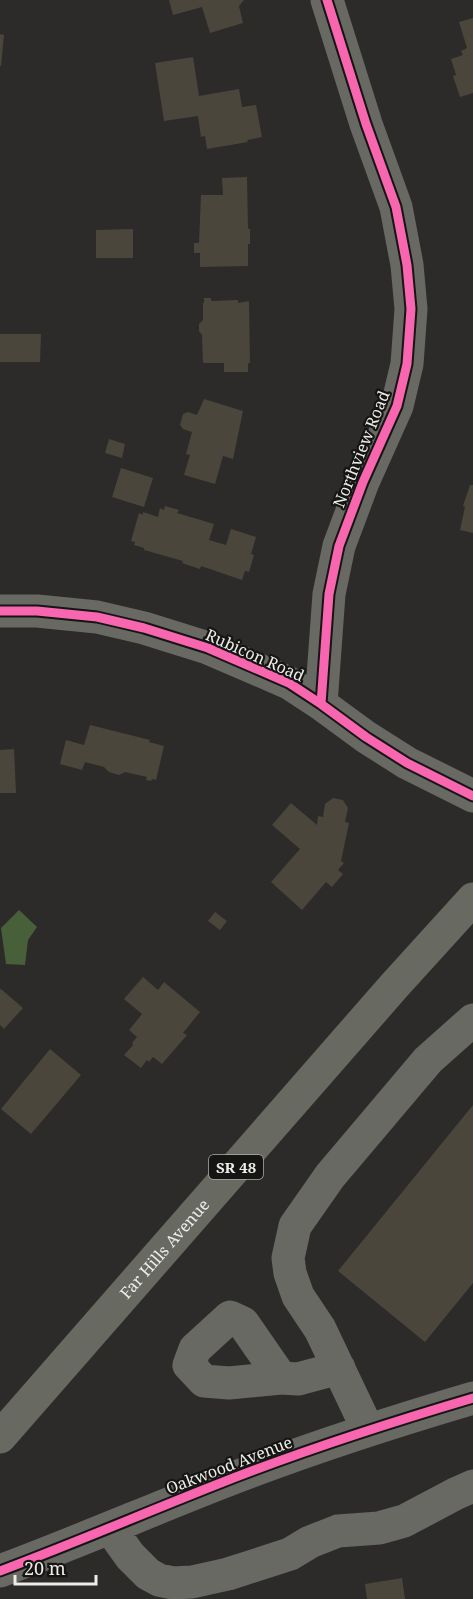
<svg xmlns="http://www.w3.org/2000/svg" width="473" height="1599" font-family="'Noto Serif',serif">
  <rect width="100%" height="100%" fill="#2c2b29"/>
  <!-- water -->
  <path fill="#47603a" d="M19,910l18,17 -9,13 -3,25 -19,-1 -5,-36z"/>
  <!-- building -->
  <path fill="#4a463b" d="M169,0h75l-5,6 4,17 -33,10 -8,-26 -29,8z
    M473,18v75l-13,4 -7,-21 3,-1 -5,-16 12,-4 -2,-4 6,-3 -8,-26z
    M0,34l4,1 -3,31h-1z
    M193,57l6,39 40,-7 3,18 14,-2 6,32 -15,3 1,2 -41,7 -2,-13 -4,1 -3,-21 -34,5 -9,-58z
    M247,177l1,52h2v15h-2v22l-48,1v-14h-6v-10h5l2,-48h22l-1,-17z
    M133,229v29h-37v-28z
    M204,298h7v3l27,-1v3l11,-2 1,62h-2v9h-24v-9h-21l-1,-28 -3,-4v-7l4,-4v-17h1z
    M0,334h41l-1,28h-40z
    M204,399l39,12 -10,48 -10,-3 -8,28 -31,-9 6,-20 -4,-1 6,-22 -9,-3 -3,-4 3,-11 5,-2 9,3z
    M109,439l16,5 -3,14 -17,-5z
    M121,468l32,10 -9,29 -32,-10z
    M470,485h3v48l-13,-3 5,-23 -2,-1z
    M165,506l14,4 -2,3 37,11 -5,16 17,5 5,-16 25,8 -5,17 3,1 -5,17 -4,-1 -3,9 -41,-14 -1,3 -18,-6 1,-2 -39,-11v-2l-10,-3 1,-3 -4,-1 8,-28 4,2v-3l15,5 2,-9 4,2z
    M90,725l60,15 -1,2 15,4 -8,34 -4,-1 -1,2 -5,-1 1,-3 -22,-5 -6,3 -10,-3 -5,-5 -19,-5 -3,8 -22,-6 6,-24 18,5z
    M14,749l2,44h-16v-43z
    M333,798l10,2 5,8 -3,14 4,1 -8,38 3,2 -6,7 5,4 -11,13 -6,-5 -24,28 -31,-28 29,-33 -28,-24 19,-22 26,22 1,-9 5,1 2,-13z
    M215,912l12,9 -7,9 -12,-9z
    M143,977l15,13 6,-8 36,30 -17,21 4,2 -25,29 -9,-7 -4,5 -2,-2 -6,8 -17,-13 9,-10 -1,-2 5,-6 -8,-7 13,-16 -18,-15z
    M1,989l22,19 -19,21 -4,-4v-35z
    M50,1049l31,26 -50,59 -30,-25z
    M473,1105v178l-48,59 -87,-71z
    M402,1578l3,21h-38l-2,-15z"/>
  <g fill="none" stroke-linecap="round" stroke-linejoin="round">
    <!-- minor -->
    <path stroke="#686962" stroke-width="33" d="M0,611h37l60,6 47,11 64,20 81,35 32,21 45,33 41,26 66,33
      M321,704l8,-110 10,-48 24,-64 34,-76 10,-42 4,-55 -4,-44 -11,-58 -30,-83 -39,-124
      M281,1378l-38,-55 -13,-6 -35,32 -6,16 15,16 25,2 52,-5 17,1 41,-11
      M368,1430l-48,-101 -22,-33 -8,-23 -2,-15 7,-32 35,-50 98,-116 45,-40
      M110,1528l20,28 18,18 11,6 14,3 19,-1 36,-8 62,-20 20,-12 28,-11 41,-3 25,-7 51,-27 18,-8
      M0,1571c72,-27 142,-57 213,-85 85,-34 172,-62 260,-88"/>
    <!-- major -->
    <path stroke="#686961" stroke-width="33" id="s1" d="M0,1437l394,-451 79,-87"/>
    <defs>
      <path id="cycleway" d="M0,611h37l60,6 47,11 64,20 81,35 32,21 45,33 41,26 66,33
        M321,704l8,-110 10,-48 24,-64 34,-76 10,-42 4,-55 -4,-44 -11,-58 -30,-83 -39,-124
        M0,1571c72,-27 142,-57 213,-85 85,-34 172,-62 260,-88"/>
    </defs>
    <!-- cycleway casing -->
    <use href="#cycleway" stroke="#151513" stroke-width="13"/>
    <!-- cycleway -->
    <use href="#cycleway" stroke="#f766af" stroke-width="9"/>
  </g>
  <g text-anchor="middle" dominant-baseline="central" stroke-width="4.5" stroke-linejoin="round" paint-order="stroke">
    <!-- shield labels -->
    <rect fill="#151513" stroke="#acaca9" stroke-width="1.5" x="209" y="1155" width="54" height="24" rx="4.5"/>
    <g font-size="15" font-weight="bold" fill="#edece9">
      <text x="236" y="1167">SR 48</text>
    </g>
    <!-- street labels -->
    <g font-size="16" fill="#edece9" stroke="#151513">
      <text transform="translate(361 449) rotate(-68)">Northview Road</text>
      <text transform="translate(255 655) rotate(24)">Rubicon Road</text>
      <text stroke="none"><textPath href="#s1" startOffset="250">Far Hills Avenue</textPath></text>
      <text transform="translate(229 1465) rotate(-21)">Oakwood Avenue</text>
    </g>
  </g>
  <!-- scale -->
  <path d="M15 1575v9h81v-9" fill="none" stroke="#edece9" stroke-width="3"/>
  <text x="24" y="1575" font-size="18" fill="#edece9" stroke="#151513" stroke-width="4.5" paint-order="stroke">20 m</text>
</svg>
